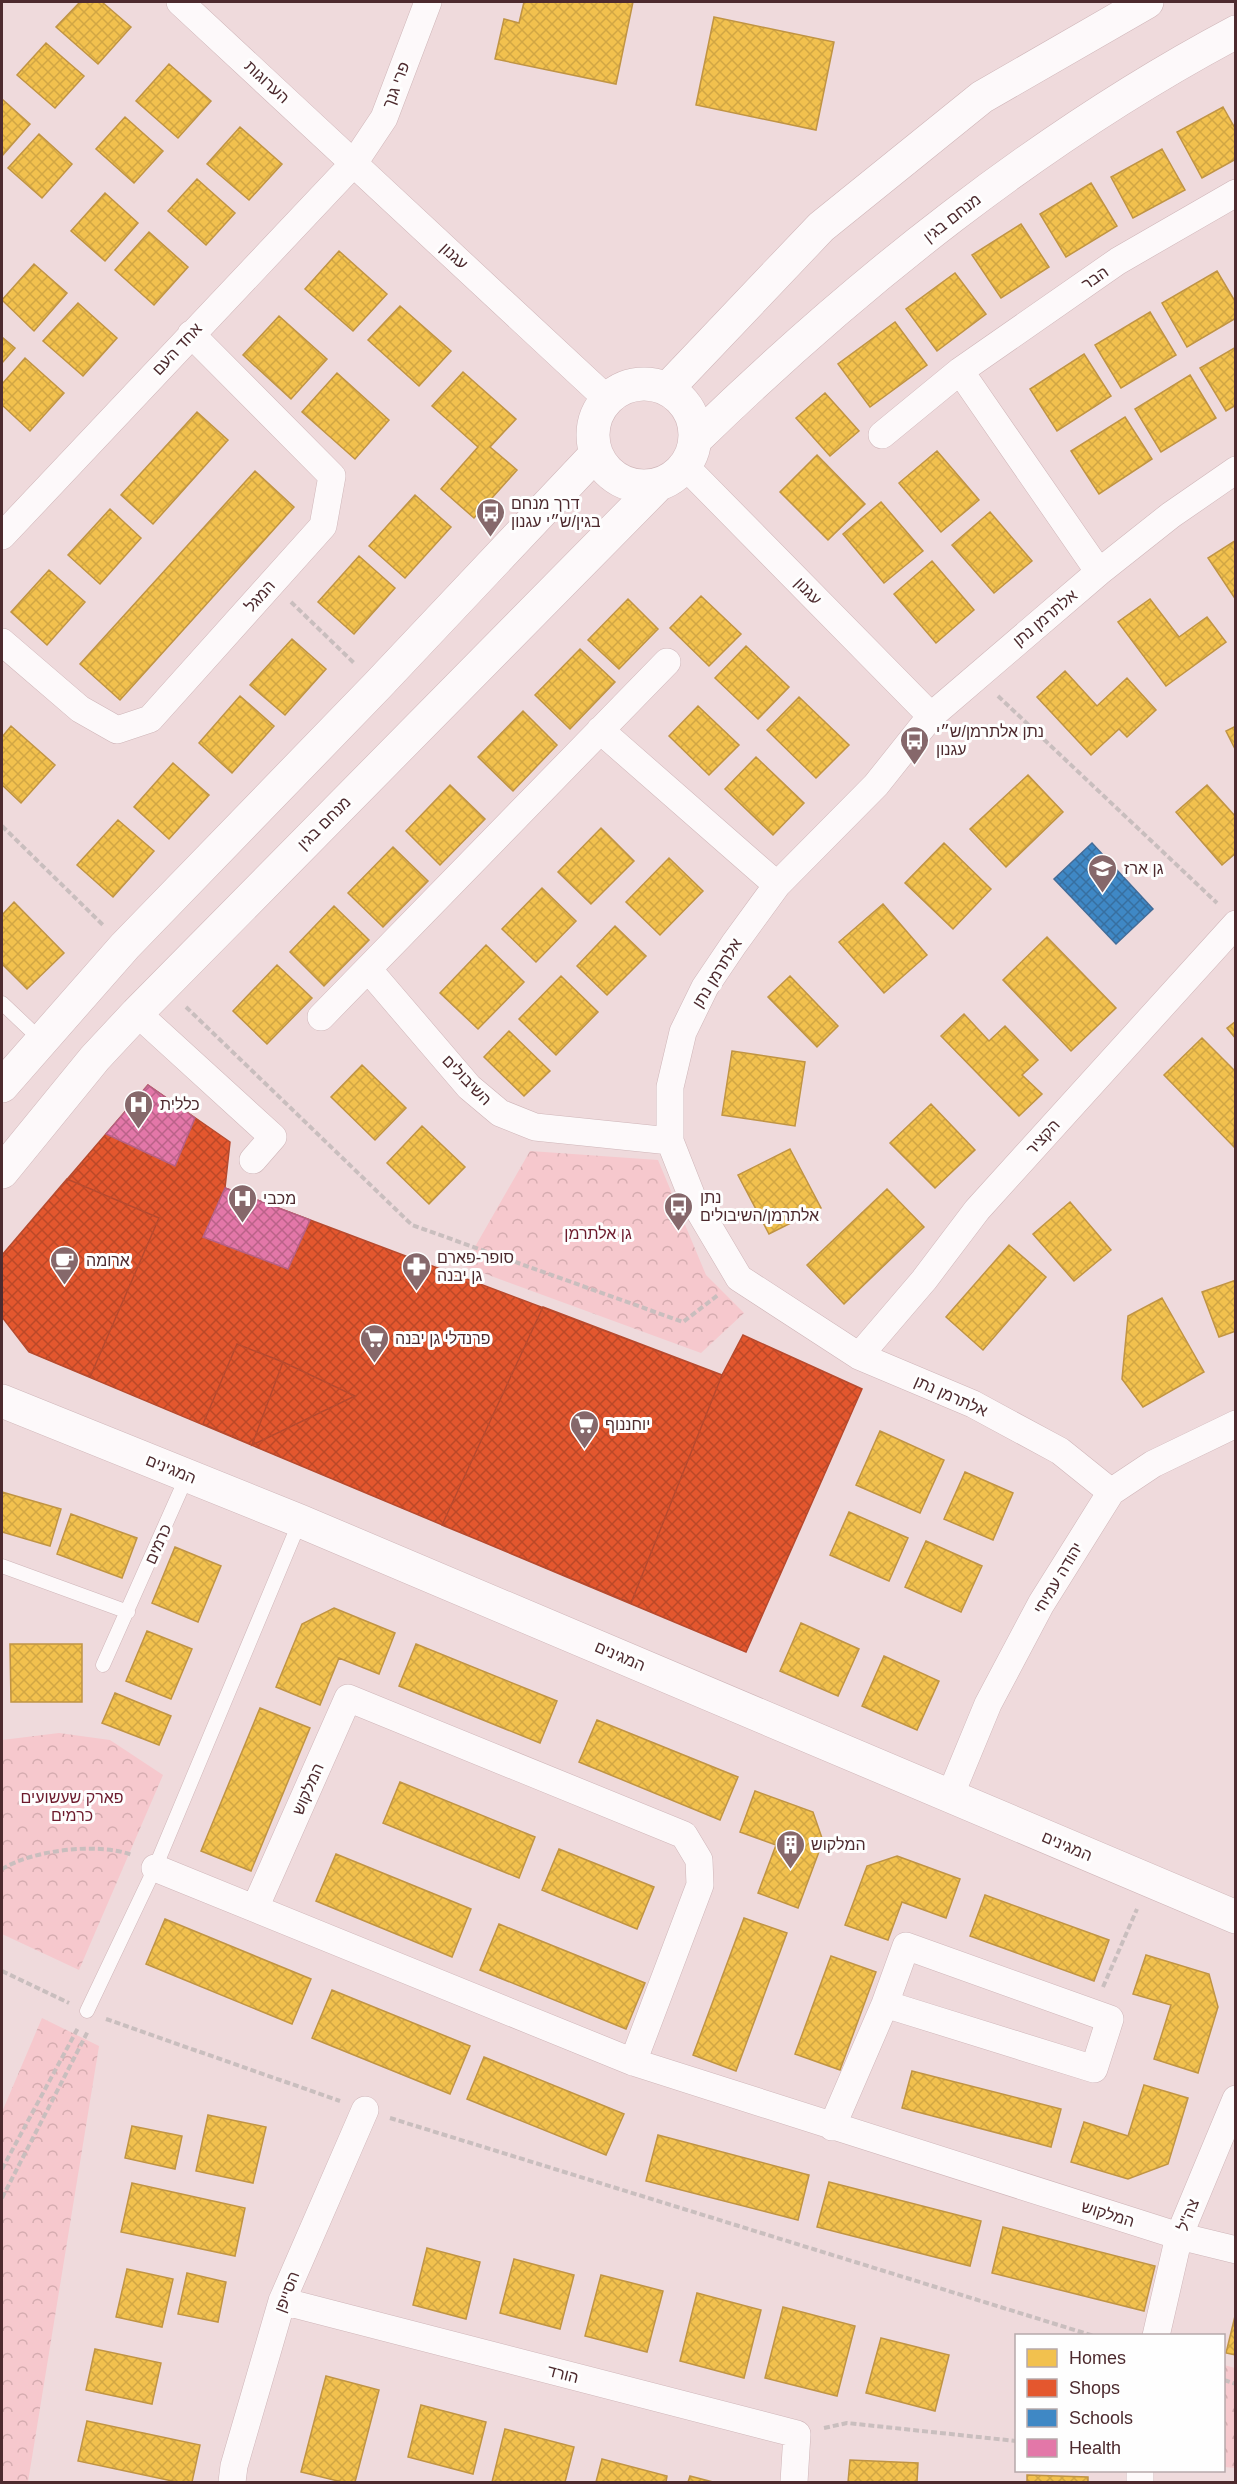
<svg xmlns="http://www.w3.org/2000/svg" width="1237" height="2484" font-family="Arial,Heebo,sans-serif">
  <defs>
    <pattern id="park-crowns" width="20" height="18" patternUnits="userSpaceOnUse" patternTransform="scale(1.5)"><rect width="20" height="18" fill="#f6c8cd"/><path d="M2 6a3 3 0 1 1 6 0M12 15a3 3 0 1 1 6 0" fill="none" stroke="#d5acb0"/></pattern>
    <pattern id="homes-cross-hatch" width="8" height="8" patternUnits="userSpaceOnUse" patternTransform="scale(1.5)"><rect width="8" height="8" fill="#f2c14e"/><path d="M0 0l8 8M0 8l8-8" fill="none" stroke="#d1a644"/></pattern>
    <pattern id="shops-cross-hatch" width="8" height="8" patternUnits="userSpaceOnUse" patternTransform="scale(1.5)"><rect width="8" height="8" fill="#e4572e"/><path d="M0 0l8 8M0 8l8-8" fill="none" stroke="#bb4828"/></pattern>
    <pattern id="schools-cross-hatch" width="8" height="8" patternUnits="userSpaceOnUse" patternTransform="scale(1.5)"><rect width="8" height="8" fill="#3f88c5"/><path d="M0 0l8 8M0 8l8-8" fill="none" stroke="#376fa0"/></pattern>
    <pattern id="health-cross-hatch" width="8" height="8" patternUnits="userSpaceOnUse" patternTransform="scale(1.5)"><rect width="8" height="8" fill="#e377a8"/><path d="M0 0l8 8M0 8l8-8" fill="none" stroke="#ba6289"/></pattern>
  </defs>
  <rect width="100%" height="100%" fill="#efdadc"/>
  <!-- park -->
  <path fill="url(#park-crowns)" d="M530,1151l128,9 48,115 38,38 -43,40 -237,-87z
    M59,1733l51,7 53,35 -84,195 -77,-36v-194z
    M42,2018l57,28 -71,436h-26v-370z
    M1224,2365l11,3v100l-11,-1z"/>
  <!-- homes -->
  <path fill="url(#homes-cross-hatch)" stroke="#c09444" stroke-width="1.5" d="M80,2h22l29,25 -33,37 -42,-37z
    M524,2h109l-17,82 -121,-25 9,-40 15,4z
    M714,17l120,25 -18,88 -120,-25z
    M46,43l38,33 -29,32 -38,-33z
    M169,64l42,37 -33,37 -42,-37z
    M2,99l28,25 -28,32z
    M1223,107l13,23v29l-34,19 -25,-46z
    M125,117l38,34 -29,32 -38,-34z
    M240,127l42,37 -33,36 -42,-36z
    M39,134l33,30 -30,34 -34,-30z
    M1162,149l23,41 -52,28 -22,-41z
    M197,179l38,34 -29,32 -38,-34z
    M1091,183l26,43 -51,31 -26,-43z
    M105,193l33,30 -33,38 -34,-30z
    M1021,224l28,43 -48,31 -29,-43z
    M149,232l39,35 -34,38 -39,-35z
    M339,251l48,43 -34,37 -48,-42z
    M34,264l33,29 -33,38 -32,-31z
    M1217,271l19,32v15l-49,29 -25,-44z
    M955,273l31,41 -49,37 -31,-42z
    M78,303l39,35 -34,38 -40,-35z
    M400,306l51,45 -32,35 -51,-46z
    M1150,312l26,43 -55,33 -26,-43z
    M279,316l48,43 -36,40 -48,-44z
    M895,322l32,43 -57,42 -32,-43z
    M2,337l13,11 -13,15z
    M1236,347v58l-10,6 -26,-43z
    M1084,354l27,42 -54,35 -27,-42z
    M25,358l39,35 -34,38 -28,-26v-21z
    M463,372l53,47 -26,28 27,23 -43,48 -33,-29 37,-42 -46,-41z
    M337,373l52,47 -34,39 -53,-47z
    M1190,375l26,43 -55,34 -26,-43z
    M825,393l34,38 -29,25 -34,-38z
    M197,412l31,28 -75,84 -32,-29z
    M1125,417l27,42 -53,35 -28,-43z
    M937,451l42,49 -38,32 -42,-49z
    M817,455l48,49 -37,36 -48,-48z
    M255,471l39,36 -174,193 -40,-36z
    M415,495l36,32 -46,51 -36,-32z
    M881,502l42,49 -39,32 -41,-49z
    M110,509l31,29 -41,46 -32,-29z
    M990,512l42,49 -38,32 -42,-48z
    M1236,540v60l-28,-42z
    M359,556l36,32 -41,46 -36,-32z
    M932,561l42,49 -38,33 -42,-49z
    M49,570l36,32 -38,43 -36,-33z
    M701,596l40,38 -32,32 -39,-38z
    M628,599l30,30 -39,40 -31,-29z
    M1150,599l29,38 28,-20 19,25 -60,44 -48,-64z
    M292,639l34,30 -41,46 -35,-30z
    M746,646l43,41 -31,32 -43,-41z
    M580,649l35,33 -45,47 -35,-34z
    M1065,671l32,35 30,-28 29,32 -29,27 -8,-8 -28,26 -54,-58z
    M240,696l34,30 -42,47 -33,-30z
    M799,697l50,48 -33,33 -49,-48z
    M698,706l41,39 -30,30 -40,-39z
    M523,711l34,34 -44,46 -35,-34z
    M11,726l44,39 -34,38 -19,-18v-48z
    M1236,726v25l-10,-20z
    M756,757l48,46 -31,32 -48,-46z
    M173,763l36,32 -40,44 -35,-32z
    M1028,775l35,37 -57,55 -36,-38z
    M450,785l35,34 -45,46 -34,-34z
    M1207,785l29,32v36l-14,12 -46,-53z
    M118,820l36,31 -41,46 -36,-32z
    M601,828l33,33 -43,43 -33,-32z
    M944,843l47,46 -38,40 -48,-46z
    M393,847l35,34 -45,46 -35,-34z
    M669,858l34,33 -43,44 -34,-33z
    M542,888l34,33 -40,41 -34,-33z
    M14,902l50,51 -37,36 -25,-25v-49z
    M883,904l44,51 -43,38 -45,-51z
    M334,906l35,34 -45,46 -34,-34z
    M615,926l31,30 -39,39 -30,-29z
    M1047,937l69,71 -45,43 -68,-71z
    M486,945l38,37 -46,47 -38,-36z
    M277,965l35,33 -45,46 -34,-33z
    M561,976l37,36 -42,43 -37,-36z
    M790,976l48,50 -21,21 -49,-50z
    M964,1014l25,27 16,-15 33,34 -16,15 20,19 -23,22 -78,-80z
    M1236,1021v18l-9,-11z
    M509,1031l41,40 -26,25 -40,-39z
    M1202,1038l34,34 -2,75 -70,-72z
    M732,1051l73,11 -10,64 -73,-11z
    M362,1065l44,43 -31,32 -44,-43z
    M931,1104l44,46 -40,38 -45,-45z
    M422,1126l43,41 -36,37 -42,-41z
    M790,1149l31,59 -52,26 -31,-59z
    M887,1189l37,38 -80,77 -37,-39z
    M1070,1202l41,48 -37,31 -41,-47z
    M1009,1245l37,32 -63,73 -37,-33z
    M1236,1280v51l-17,6 -17,-45z
    M1162,1298l42,74 -61,35 -21,-28 6,-63z
    M880,1431l64,29 -24,53 -64,-28z
    M965,1472l48,21 -20,47 -49,-21z
    M2,1492l59,17 -11,37 -48,-14z
    M849,1512l59,26 -19,43 -59,-26z
    M71,1514l66,24 -15,40 -65,-24z
    M926,1541l56,25 -21,46 -56,-25z
    M175,1547l46,19 -23,56 -46,-19z
    M334,1608l61,25 -16,41 -40,-16 -19,47 -44,-18 26,-63z
    M801,1623l58,26 -21,47 -58,-25z
    M147,1631l45,18 -21,50 -45,-18z
    M10,1644h72v58h-71z
    M416,1644l141,57 -17,42 -141,-57z
    M884,1656l55,25 -22,49 -55,-24z
    M115,1693l56,23 -12,29 -57,-22z
    M260,1708l50,20 -59,143 -50,-20z
    M597,1720l141,57 -18,43 -141,-58z
    M400,1782l135,55 -16,41 -136,-55z
    M755,1791l58,21 10,29 -25,67 -40,-15 18,-48 -36,-13z
    M559,1849l95,38 -17,42 -95,-39z
    M336,1854l135,55 -19,48 -136,-56z
    M897,1856l63,23 -14,39 -44,-16 -14,38 -43,-15 22,-59z
    M985,1895l124,45 -15,41 -124,-45z
    M744,1918l43,15 -51,138 -43,-16z
    M165,1919l146,60 -19,45 -146,-60z
    M499,1924l146,59 -19,46 -146,-59z
    M1146,1955l63,19 9,33 -20,66 -44,-14 17,-54 -38,-11z
    M831,1956l45,16 -36,98 -45,-16z
    M332,1990l138,56 -20,48 -138,-56z
    M484,2057l140,57 -18,41 -139,-56z
    M912,2071l149,38 -10,38 -149,-39z
    M1144,2085l44,13 -20,66 -40,15 -57,-17 13,-40 44,14z
    M208,2115l58,12 -13,56 -57,-12z
    M132,2126l50,10 -7,33 -50,-11z
    M658,2135l151,40 -11,45 -152,-39z
    M829,2182l152,39 -11,45 -153,-39z
    M132,2183l113,25 -10,48 -114,-24z
    M1003,2227l152,39 -11,45 -152,-38z
    M427,2248l53,14 -14,57 -53,-14z
    M514,2259l60,16 -14,54 -60,-16z
    M127,2269l46,10 -11,48 -46,-10z
    M187,2273l39,9 -8,40 -40,-8z
    M601,2275l62,16 -16,61 -62,-16z
    M697,2293l64,17 -17,68 -64,-17z
    M783,2307l72,19 -18,70 -72,-18z
    M1236,2312v43l-10,-2z
    M881,2338l68,17 -14,56 -69,-18z
    M95,2349l66,14 -9,41 -66,-14z
    M326,2376l53,14 -24,92h-13l-41,-10z
    M421,2405l65,17 -13,52 -65,-17z
    M87,2421l113,24 -8,37h-15l-99,-21z
    M505,2429l69,18 -9,35h-73z
    M602,2459l65,17 -1,6h-70z
    M850,2460l68,3 -1,19h-69z
    M1027,2475l61,2v5h-61z
    M690,2476l23,6h-25z"/>
  <!-- shops -->
  <path fill="url(#shops-cross-hatch)" stroke="#b74a2e" stroke-width="1.5" d="M148,1085l82,57 -5,46 497,187 21,-40 119,54 -116,263 -717,-300 -27,-35v-62z
    M67,1179l92,39 -69,159 -61,-25 -27,-35v-62z
    M543,1307l179,68 -91,228 -189,-78z
    M237,1344l46,18 -31,83 -49,-21z
    M283,1362l72,34 -103,49z"/>
  <!-- schools -->
  <path fill="url(#schools-cross-hatch)" stroke="#436c98" stroke-width="1.5" d="M1092,843l61,66 -37,35 -62,-65z"/>
  <!-- health -->
  <path fill="url(#health-cross-hatch)" stroke="#b66083" stroke-width="1.5" d="M148,1085l47,33 -20,48 -69,-32z
    M225,1188l85,32 -22,49 -85,-32z"/>
  <g fill="none" stroke-linecap="round" stroke-linejoin="round">
    <defs>
      <path id="service" d="M2,1003l40,38
        M2,1566l126,46
        M103,1665l84,-189
        M87,2011l68,-143 145,-347"/>
      <path id="minor" d="M180,2l427,397
        M960,371l139,201
        M882,435l78,-64 158,-110 118,-68
        M685,466l246,250
        M2,536l352,-373 30,-45 44,-116
        M2,642l78,67 37,21 33,-11 173,-193 9,-50 -141,-142
        M600,730l177,155
        M368,969l101,118 31,26 35,14 135,14
        M137,1013l136,124 -20,23
        M321,1017l346,-355
        M859,1356l65,-76 53,-70 259,-286
        M1111,1492l-51,-41 -87,-47 -114,-48 -120,-78 -45,-76 -24,-61v-54l13,-55 22,-45 29,-43 43,-59 99,-100 55,-69 168,-144 72,-57 65,-45
        M950,1796l38,-92 53,-100 70,-112 42,-28 83,-40
        M155,1868l478,194 546,174 57,14
        M255,1908l93,-210 336,137 15,25 1,25 -67,177
        M906,1946l204,73 -16,50 -209,-65z
        M832,2127l53,-123
        M282,2301l515,133 -3,48
        M1156,2336l23,-100 57,-137
        M232,2482l2,-16 48,-165 83,-191
        M1140,2482v-12"/>
      <path id="tertiary" d="M2,1401l298,120 936,396"/>
      <path id="secondary" d="M593 435a51 51 0 1 1 102 0a51 51 0 1 1-102 0Z
        M667,389l154,-162 161,-130 165,-95
        M695,440c158,-154 345,-304 541,-408
        M2,1086l123,-140 252,-260 219,-232
        M2,1172l93,-114 42,-45 521,-528"/>
    </defs>
    <!-- service casing -->
    <use href="#service" stroke="#cfb5b8" stroke-width="15"/>
    <!-- minor casing -->
    <use href="#minor" stroke="#cfb5b8" stroke-width="28"/>
    <!-- tertiary casing -->
    <use href="#tertiary" stroke="#cfb5b8" stroke-width="34"/>
    <!-- secondary casing -->
    <use href="#secondary" stroke="#cfb5b8" stroke-width="34"/>
    <!-- path -->
    <path stroke="#c9bebe" stroke-width="4" stroke-dasharray="6 3" stroke-linecap="butt" d="M291,602l64,62
      M998,696l219,207
      M2,826l102,100
      M186,1007l226,218 271,97 35,-27
      M2,1869c31,-19 96,-27 130,-14
      M2,1971l67,32
      M1103,1987l34,-78
      M106,2019l234,82
      M390,2118l704,218
      M2,2169l76,-141
      M2,2198l86,-167
      M1224,2380l12,4
      M824,2428l23,-5 169,18"/>
    <!-- service -->
    <use href="#service" stroke="#fdf9fa" stroke-width="14"/>
    <!-- minor -->
    <use href="#minor" stroke="#fdf9fa" stroke-width="27"/>
    <!-- tertiary -->
    <use href="#tertiary" stroke="#fdf9fa" stroke-width="33"/>
    <!-- secondary -->
    <use href="#secondary" stroke="#fdf9fa" stroke-width="33"/>
  </g>
  <!-- icons -->
  <defs>
    <symbol id="bus-pin" viewBox="-11 -11 22 30"><path d="M0 17L-7.5 6A9.5 9.5 0 1 1 7.5 6Z" fill="#86686b" stroke="#fefefe"/><path d="M-5-6H5V4H4V6H2V4H-2V6H-4V4H-5ZM-3.5-4V0h7V-4ZM-3.5 1.2v1.5H-2V1.2ZM2 1.2v1.5H3.5V1.2Z" fill="#fff"/></symbol>
    <symbol id="school-pin" viewBox="-11 -11 22 30"><path d="M0 17L-7.5 6A9.5 9.5 0 1 1 7.5 6Z" fill="#86686b" stroke="#fefefe"/><path d="M0-5L7-2L0 1L-7-2ZM-4 1L0 2.5L4 1V4Q0 6-4 4Z" fill="#fff"/></symbol>
    <symbol id="hospital-pin" viewBox="-11 -11 22 30"><path d="M0 17L-7.5 6A9.5 9.5 0 1 1 7.5 6Z" fill="#86686b" stroke="#fefefe"/><path d="M-5-5h3v3.5h4V-5h3V5h-3V1.5h-4V5h-3Z" fill="#fff"/></symbol>
    <symbol id="cafe-pin" viewBox="-11 -11 22 30"><path d="M0 17L-7.5 6A9.5 9.5 0 1 1 7.5 6Z" fill="#86686b" stroke="#fefefe"/><path d="M-5.5-4.5H6V0H3Q3 3.5 0 3.5H-2.5Q-5.5 3.5-5.5 0ZM3-3.2v2h1.7v-2ZM-6 4.5H4V6H-6Z" fill="#fff"/></symbol>
    <symbol id="pharmacy-pin" viewBox="-11 -11 22 30"><path d="M0 17L-7.5 6A9.5 9.5 0 1 1 7.5 6Z" fill="#86686b" stroke="#fefefe"/><path d="M-2-6h4v4h4v4h-4v4h-4v-4h-4v-4h4Z" fill="#fff"/></symbol>
    <symbol id="supermarket-pin" viewBox="-11 -11 22 30"><path d="M0 17L-7.5 6A9.5 9.5 0 1 1 7.5 6Z" fill="#86686b" stroke="#fefefe"/><path d="M-6-5.5h2.5l.6 2H6L4.5 2H-2.5L-4.4-4H-6ZM-1.5 3.2a1.3 1.3 0 1 0 .1 0ZM3 3.2a1.3 1.3 0 1 0 .1 0Z" fill="#fff"/></symbol>
    <symbol id="building-pin" viewBox="-11 -11 22 30"><path d="M0 17L-7.5 6A9.5 9.5 0 1 1 7.5 6Z" fill="#86686b" stroke="#fefefe"/><path d="M-4-6H4V6H1V3H-1V6H-4ZM-2.5-4.3h1.7v1.8h-1.7ZM.8-4.3h1.7v1.8H.8ZM-2.5-1h1.7V.8h-1.7ZM.8-1h1.7V.8H.8Z" fill="#fff"/></symbol>
  </defs>
  <g fill-rule="evenodd">
    <use href="#bus-pin" x="474" y="496" width="33" height="45"/>
    <use href="#bus-pin" x="898" y="724" width="33" height="45"/>
    <use href="#school-pin" x="1086" y="852" width="33" height="45"/>
    <use href="#hospital-pin" x="122" y="1088" width="33" height="45"/>
    <use href="#hospital-pin" x="226" y="1182" width="33" height="45"/>
    <use href="#bus-pin" x="662" y="1190" width="33" height="45"/>
    <use href="#cafe-pin" x="48" y="1244" width="33" height="45"/>
    <use href="#pharmacy-pin" x="400" y="1250" width="33" height="45"/>
    <use href="#supermarket-pin" x="358" y="1322" width="33" height="45"/>
    <use href="#supermarket-pin" x="568" y="1408" width="33" height="45"/>
    <use href="#building-pin" x="774" y="1828" width="33" height="45"/>
  </g>
  <g text-anchor="middle" dominant-baseline="central" stroke-width="6" stroke-linejoin="round" paint-order="stroke">
    <!-- street labels -->
    <g font-size="16" fill="#4d2a2e" stroke="#fefefe">
      <text transform="translate(267 82) rotate(43)">הערוגות</text>
      <text transform="translate(396 85) rotate(-69)">פרי גנך</text>
      <text transform="translate(952 218) rotate(-38)">מנחם בגין</text>
      <text transform="translate(454 256) rotate(43)">עגנון</text>
      <text transform="translate(1095 278) rotate(-35)">הבר</text>
      <text transform="translate(177 349) rotate(-47)">אחד העם</text>
      <text transform="translate(808 591) rotate(46)">עגנון</text>
      <text transform="translate(260 596) rotate(-48)">המגל</text>
      <text transform="translate(1045 618) rotate(-40)">אלתרמן נתן</text>
      <text transform="translate(324 823) rotate(-45)">מנחם בגין</text>
      <text transform="translate(717 973) rotate(-58)">אלתרמן נתן</text>
      <text transform="translate(467 1080) rotate(46)">השיבולים</text>
      <text transform="translate(1043 1137) rotate(-48)">הקציר</text>
      <text transform="translate(951 1396) rotate(24)">אלתרמן נתן</text>
      <text transform="translate(171 1469) rotate(22)">המגינים</text>
      <text transform="translate(158 1544) rotate(-66)">כרמים</text>
      <text transform="translate(1058 1578) rotate(-59)">יהודה עמיחי</text>
      <text transform="translate(620 1656) rotate(23)">המגינים</text>
      <text transform="translate(308 1789) rotate(-66)">המלקוש</text>
      <text transform="translate(1067 1846) rotate(23)">המגינים</text>
      <text transform="translate(1108 2214) rotate(17)">המלקוש</text>
      <text transform="translate(1188 2215) rotate(-68)">צה"ל</text>
      <text transform="translate(287 2292) rotate(-69)">הסייפן</text>
      <text transform="translate(563 2374) rotate(14)">הורד</text>
    </g>
    <!-- poi labels -->
    <g font-size="16" fill="#4d2a2e" stroke="#fefefe" text-anchor="start">
      <text x="511" y="503">דרך מנחם<tspan x="511" dy="18">בגין/ש״י עגנון</tspan></text>
      <text x="936" y="731">נתן אלתרמן/ש״י<tspan x="936" dy="18">עגנון</tspan></text>
      <text x="1124" y="868">גן ארז</text>
      <text x="160" y="1104">כללית</text>
      <text x="700" y="1197">נתן<tspan x="700" dy="18">אלתרמן/השיבולים</tspan></text>
      <text x="263" y="1198">מכבי</text>
      <text x="437" y="1257">סופר-פארם<tspan x="437" dy="18">גן יבנה</tspan></text>
      <text x="86" y="1260">ארומה</text>
      <text x="395" y="1338">פרנדלי גן יבנה</text>
      <text x="605" y="1424">יוחננוף</text>
      <text x="811" y="1844">המלקוש</text>
    </g>
    <!-- park labels -->
    <g font-size="16" fill="#6d1b2d" stroke="#fefefe">
      <text x="598" y="1233">גן אלתרמן</text>
      <text x="72" y="1797">פארק שעשועים<tspan x="72" dy="18">כרמים</tspan></text>
    </g>
  </g>
  <!-- border -->
  <rect width="1237" height="2484" fill="none" stroke="#4d2a2e" stroke-width="6"/>
  <!-- legend -->
  <rect x="1015" y="2334" width="210" height="138" fill="#fefefe" stroke="#b7a9ab" stroke-width="1.5"/>
  <rect x="1027" y="2349" width="30" height="18" fill="#f2c14e" stroke="#b7a9ab" stroke-width="1.5"/>
  <text x="1069" y="2364" font-size="18" fill="#4d2a2e">Homes</text>
  <rect x="1027" y="2379" width="30" height="18" fill="#e4572e" stroke="#b7a9ab" stroke-width="1.5"/>
  <text x="1069" y="2394" font-size="18" fill="#4d2a2e">Shops</text>
  <rect x="1027" y="2409" width="30" height="18" fill="#3f88c5" stroke="#b7a9ab" stroke-width="1.5"/>
  <text x="1069" y="2424" font-size="18" fill="#4d2a2e">Schools</text>
  <rect x="1027" y="2439" width="30" height="18" fill="#e377a8" stroke="#b7a9ab" stroke-width="1.5"/>
  <text x="1069" y="2454" font-size="18" fill="#4d2a2e">Health</text>
</svg>
